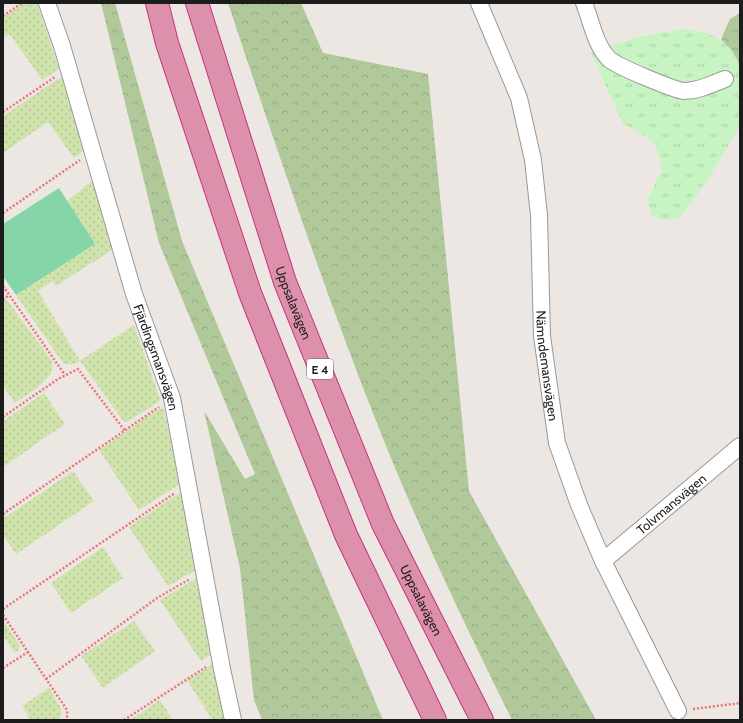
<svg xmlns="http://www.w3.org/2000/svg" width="743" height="723" font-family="Cabin,sans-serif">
  <defs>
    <pattern id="grass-dots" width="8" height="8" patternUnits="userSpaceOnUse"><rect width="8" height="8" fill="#d1e3ac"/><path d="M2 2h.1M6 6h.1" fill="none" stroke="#b3c293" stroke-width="1.8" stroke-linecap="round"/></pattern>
    <pattern id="forest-crowns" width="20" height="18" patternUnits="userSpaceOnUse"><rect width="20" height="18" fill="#b0c89a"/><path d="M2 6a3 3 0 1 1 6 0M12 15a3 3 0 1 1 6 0" fill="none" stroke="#97ab84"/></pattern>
    <pattern id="park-tufts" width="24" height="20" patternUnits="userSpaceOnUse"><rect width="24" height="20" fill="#c7f4c2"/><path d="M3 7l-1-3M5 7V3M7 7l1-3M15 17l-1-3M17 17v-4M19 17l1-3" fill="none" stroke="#aad1a6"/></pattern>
  </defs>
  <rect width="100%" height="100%" fill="#ece7e2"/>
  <!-- grass -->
  <path fill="url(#grass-dots)" d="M25,3h12l22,66 -17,11 -32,-46 -7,4v-21z
    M62,78l22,73 -10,7 -26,-36 -45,31v-37l55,-37z
    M93,180l22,68 -59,38 -4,-5 -14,10 42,70 54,-36 26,74 -1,3 -31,19 -4,1 -44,-61c-6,3 -11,5 -17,2l-47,-68 79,-51 -28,-43z
    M7,300l45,61c5,19 -24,32 -37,42l-12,-17v-83z
    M44,393l21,31 -62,43v-46z
    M160,408l4,2 16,74 -41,26 -40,-60z
    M73,471l21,30 -78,53 -13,-19v-16z
    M181,492l15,78 -28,16 -39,-59z
    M103,547l20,31 -52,35 -20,-30z
    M197,578l13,77 -9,6 -41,-61z
    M3,620l17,26 -2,5 -3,2 -12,-18z
    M134,621l21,30 -52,37 -22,-32z
    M213,664l12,56h-13l-25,-40z
    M49,688l12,20v9l-3,3h-27l-9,-14z
    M160,700l13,20h-43z"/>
  <!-- forest -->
  <path fill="url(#forest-crowns)" d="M101,3h14l67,238 201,479h-121l-8,-20 -14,-132 -36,-157 41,68 10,-5 -96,-231z
    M228,3h73l22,50 105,21 41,417 127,229h-84c-47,-95 -93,-191 -132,-289 -56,-141 -104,-284 -152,-428z
    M740,13v56l-6,-15 -13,-15 9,-20z"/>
  <!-- park -->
  <path fill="url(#park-tufts)" d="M682,29c25,1 53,12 58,40 3,18 0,38 0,56 -3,10 -54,89 -60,92 -10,5 -17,3 -27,0l-6,-16 15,-31 -6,-25 -18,-14 -15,-7 -32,-72 48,-15z"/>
  <!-- pitch -->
  <path fill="#86d5a8" d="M59,188l36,56 -79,51 -13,-19v-52z"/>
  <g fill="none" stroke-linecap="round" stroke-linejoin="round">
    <defs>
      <g id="street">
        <path id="s1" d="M47,3l15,43 72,248 38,104 50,271 11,51"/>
        <path id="s2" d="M479,3l40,95 14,62 6,55 3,121 15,107 22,62 24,56 75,150"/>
        <path d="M584,3c7,17 11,42 25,56 7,7 65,31 75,32 15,0 28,-7 41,-12"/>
        <path id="s3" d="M603,561l137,-115"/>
      </g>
      <g id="highway">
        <path d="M157,3l10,40 83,250 96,242 89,185"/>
        <path id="s4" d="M197,3l88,279 98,242 99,196"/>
      </g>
    </defs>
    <!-- street casing -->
    <use href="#street" stroke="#999" stroke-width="18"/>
    <!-- highway casing -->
    <use href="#highway" stroke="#c63380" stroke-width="24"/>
    <!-- path -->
    <path stroke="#ec737c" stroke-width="2.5" stroke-dasharray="2 2" stroke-linecap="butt" d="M3,16l19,-13
      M3,112l52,-35
      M3,213l77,-53
      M3,286l62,89
      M3,300l6,-5
      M3,417l55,-38 20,-10 47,62
      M3,514l156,-107
      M3,609l172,-116
      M3,615l64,95v10
      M3,668l25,-16
      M46,679l111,-81 33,-19
      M693,709l47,-6
      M124,720l82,-53"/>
    <!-- street -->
    <use href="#street" stroke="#fff" stroke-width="16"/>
    <!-- highway -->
    <use href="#highway" stroke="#dd90ac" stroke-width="22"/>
  </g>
  <g text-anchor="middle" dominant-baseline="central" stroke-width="3" stroke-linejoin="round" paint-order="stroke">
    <!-- shield labels -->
    <rect fill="#fff" stroke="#606060" stroke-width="1" x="307" y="359" width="26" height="20" rx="3"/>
    <g font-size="12" font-weight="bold" fill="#1c1c1c">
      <text x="320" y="369">E 4</text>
    </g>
    <!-- street labels -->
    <g font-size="13" fill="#1c1c1c" stroke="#fff">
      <text stroke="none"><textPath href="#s4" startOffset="315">Uppsalavägen</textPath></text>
      <text stroke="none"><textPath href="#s1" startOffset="371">Fjärdingsmansvägen</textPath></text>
      <text stroke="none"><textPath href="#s2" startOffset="373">Nämndemansvägen</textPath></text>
      <text stroke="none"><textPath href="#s3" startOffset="89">Tolvmansvägen</textPath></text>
      <text stroke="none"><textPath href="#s4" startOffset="639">Uppsalavägen</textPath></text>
    </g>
  </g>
  <!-- border -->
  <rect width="743" height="723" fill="none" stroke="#1c1c1c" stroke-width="8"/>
</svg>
